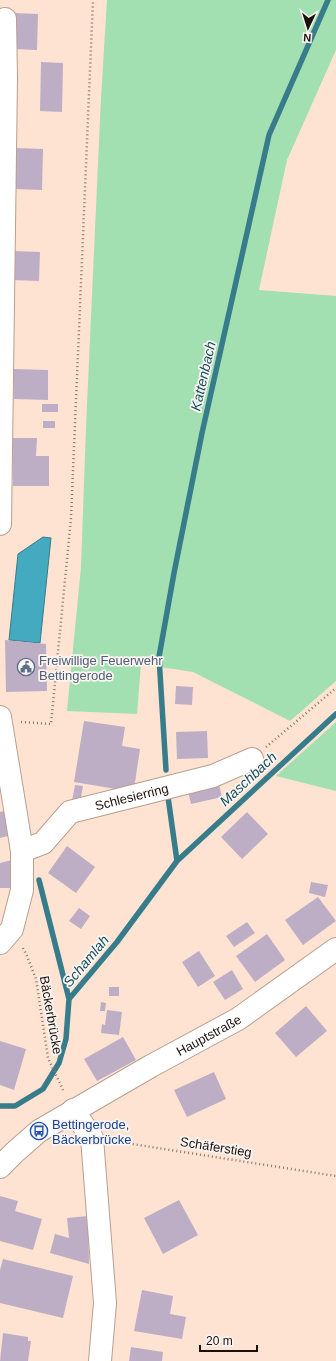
<svg xmlns="http://www.w3.org/2000/svg" width="336" height="1361" font-family="Arial,sans-serif">
  <rect width="100%" height="100%" fill="#fee3d3"/>
  <!-- green -->
  <path fill="#a2dfb1" d="M107,0h229v50l-49,110 -28,130 77,6v385l-46,40 -97,-49 -52,-8 -4,50 -70,-3 14,-144 5,-140 15,-329z
    M336,722v69l-60,-15z"/>
  <!-- water -->
  <path fill="#44aac0" stroke="#377c8a" d="M43,537l8,1 -11,105 -31,-3 9,-86z"/>
  <g fill="none" stroke-linecap="round" stroke-linejoin="round">
    <!-- stream -->
    <path stroke="#377c8a" stroke-width="5.5" d="M166,770l-7,-113 15,-84 28,-140 67,-298 59,-135
      M168,797l9,64
      M39,880l30,119
      M0,1106h15l28,-17 16,-26 7,-24 3,-40 48,-57 60,-81 159,-147"/>
  </g>
  <!-- building -->
  <path fill="#bdaec5" d="M14,13l24,1 -1,36 -24,-1z
    M41,62l22,1 -1,49 -22,-1z
    M16,148l27,1 -1,41 -28,-1z
    M13,251l27,1 -1,29 -27,-1z
    M14,369l34,1v30l-34,-1z
    M42,404h16v8h-16z
    M43,421h12v7h-12z
    M13,438h24l-1,18h13v30h-36z
    M5,640l41,4 1,47 -41,1z
    M176,686l17,1 -1,18 -17,-1z
    M84,721l41,6 -3,19 18,3 -6,40 -18,3v-3l-42,-7z
    M207,731l1,27 -31,1 -1,-27z
    M218,780l4,17 -31,7 -4,-17z
    M75,785l8,1 -3,17 -8,-2z
    M5,811l7,24 -12,3v-26z
    M247,812l21,22 -26,25 -21,-22z
    M67,846l28,21 -19,26 -28,-20z
    M12,860v28h-12v-25z
    M311,882l17,3 -3,12 -16,-4z
    M318,897l18,24 -33,24 -18,-25z
    M79,908l11,8 -9,13 -12,-8z
    M247,922l8,11 -21,14 -8,-11z
    M267,934l18,26 -30,22 -19,-26z
    M199,951l16,25 -17,11 -16,-25z
    M232,970l11,19 -18,11 -12,-18z
    M109,987h10v9h-10z
    M101,1002l5,1 -1,8h-5z
    M306,1006l21,25 -31,26 -21,-24z
    M107,1010l15,2 -3,23 -18,-2 1,-9 3,1z
    M123,1037l13,23 -39,21 -13,-22z
    M0,1041l26,8 -12,41 -14,-5z
    M214,1072l12,27 -39,18 -13,-27z
    M0,1196l18,5 -3,10 27,8 -9,31 -33,-9z
    M179,1200l19,35 -35,19 -19,-36z
    M88,1216l1,48 -39,-11 5,-19 14,4 -2,-20z
    M3,1259l70,17 -10,42 -63,-15v-33z
    M142,1290l31,6 -3,18 16,3 -4,22 -48,-8z
    M3,1333l25,4v4h3l-3,20h-28z
    M131,1347l32,5 -1,9h-33z"/>
  <g fill="none" stroke-linecap="round" stroke-linejoin="round">
    <defs>
      <g id="minor">
        <path d="M5,19l1,59"/>
        <path d="M0,79l6,-1 -6,446"/>
        <path d="M0,717l22,134v39l-10,39 -12,14"/>
        <path id="s1" d="M22,851l21,-8 27,-31 143,-36 39,-17"/>
        <path d="M73,1110l19,28 13,165 -5,58"/>
        <path id="s2" d="M0,1167l15,-15 24,-21 112,-65 87,-47 98,-70"/>
      </g>
    </defs>
    <!-- minor casing -->
    <use href="#minor" stroke="#b99f90" stroke-width="24"/>
    <!-- path -->
    <path stroke="#87766c" stroke-width="2.5" stroke-dasharray="1 3" stroke-linecap="butt" d="M21,722l30,2 20,-206 22,-518
      M266,747l70,-59
      M23,948l4,8 9,23 12,79 16,34
      M113,1141l223,35"/>
    <!-- minor -->
    <use href="#minor" stroke="#fff" stroke-width="22"/>
  </g>
  <!-- icons -->
  <defs>
    <symbol id="civic-ring" viewBox="-11 -11 22 22"><circle r="9.5" fill="#fbf5f2" stroke="#5c6f8a" stroke-width="1.5"/><path d="M-.6-6.5H3V-4.5H.6V-3L4-1V1h2V6H-6V1h2V-1L-.6-3ZM-1.2 2.5V6h2.4V2.5Z" fill="#5c6f8a"/></symbol>
    <symbol id="bus-ring" viewBox="-11 -11 22 22"><circle r="9.5" fill="#fbf5f2" stroke="#1a4fb4" stroke-width="1.5"/><path d="M-5-6H5V4H4V6H2V4H-2V6H-4V4H-5ZM-3.5-4V0h7V-4ZM-3.5 1.2v1.5H-2V1.2ZM2 1.2v1.5H3.5V1.2Z" fill="#1a4fb4"/></symbol>
  </defs>
  <g fill-rule="evenodd">
    <use href="#civic-ring" x="16" y="657" width="20" height="20"/>
    <use href="#bus-ring" x="29" y="1121" width="20" height="20"/>
  </g>
  <g text-anchor="middle" dominant-baseline="central" stroke-width="3.5" stroke-linejoin="round" paint-order="stroke">
    <!-- service labels -->
    <g font-size="13" fill="#4e5e75" stroke="#fbf5f2" text-anchor="start">
      <text x="39" y="660">Freiwillige Feuerwehr<tspan x="39" dy="15">Bettingerode</tspan></text>
    </g>
    <!-- street labels -->
    <g font-size="13" fill="#1a110c" stroke="#fbf5f2">
      <text stroke="none"><textPath href="#s1" startOffset="127">Schlesierring</textPath></text>
      <text transform="translate(51 1015) rotate(80)">Bäckerbrücke</text>
      <text stroke="none"><textPath href="#s2" startOffset="248">Hauptstraße</textPath></text>
      <text transform="translate(216 1147) rotate(9)">Schäferstieg</text>
    </g>
    <!-- transit labels -->
    <g font-size="13" fill="#164399" stroke="#fbf5f2" text-anchor="start">
      <text x="52" y="1124">Bettingerode,<tspan x="52" dy="15">Bäckerbrücke</tspan></text>
    </g>
    <!-- water labels -->
    <g font-size="14" font-style="italic" fill="#154f5b" stroke="#fbf5f2">
      <text transform="translate(203 376) rotate(-77)">Kattenbach</text>
      <text transform="translate(248 779) rotate(-43)">Maschbach</text>
      <text transform="translate(86 961) rotate(-50)">Schamlah</text>
    </g>
  </g>
  <!-- north arrow -->
  <g transform="translate(308 28) rotate(184)" stroke="#fbf5f2" stroke-width="3" paint-order="stroke">
  <path d="M0-3L7 15L0 10L-7 15Z" fill="#1a110c"/>
  <text y="-6" font-size="11" font-weight="bold" text-anchor="middle" fill="#1a110c">N</text>
  </g>
  <!-- scale -->
  <path d="M200 1345v6h57v-6" fill="none" stroke="#1a110c" stroke-width="2"/>
  <text x="206" y="1345" font-size="12" fill="#1a110c" stroke="#fbf5f2" stroke-width="3" paint-order="stroke">20 m</text>
</svg>
